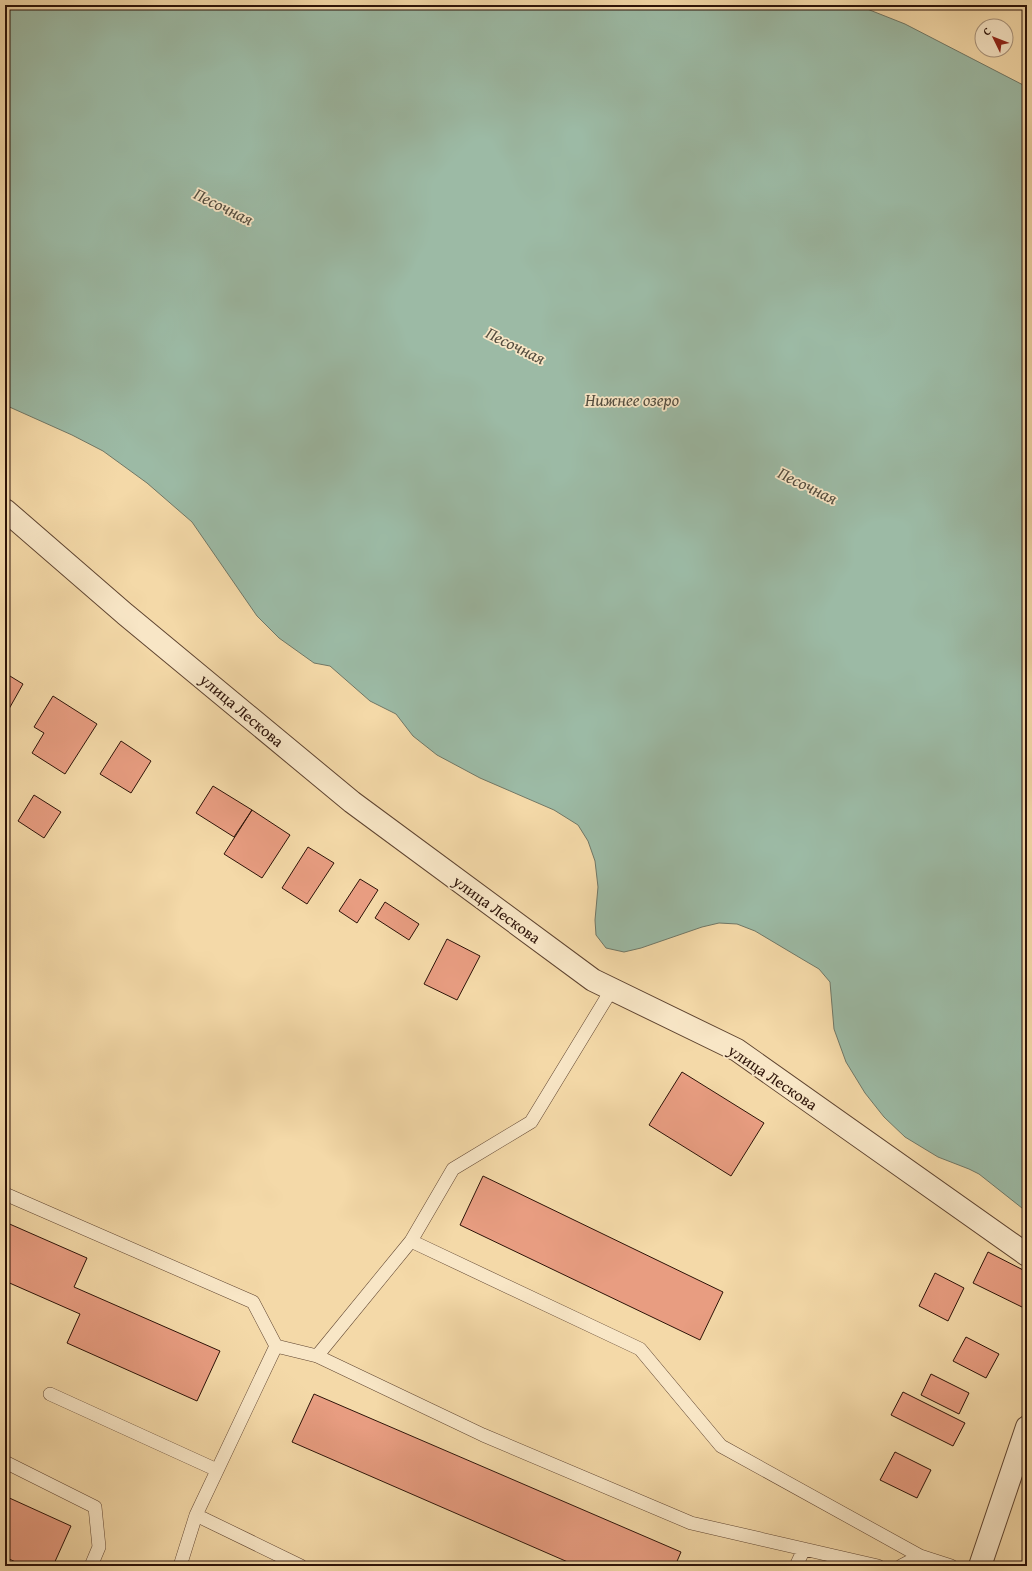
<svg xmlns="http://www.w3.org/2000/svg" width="1032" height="1571" font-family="'Gentium Book Plus',serif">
  <rect width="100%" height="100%" fill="#f4d9a8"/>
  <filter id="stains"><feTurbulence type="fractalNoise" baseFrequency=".005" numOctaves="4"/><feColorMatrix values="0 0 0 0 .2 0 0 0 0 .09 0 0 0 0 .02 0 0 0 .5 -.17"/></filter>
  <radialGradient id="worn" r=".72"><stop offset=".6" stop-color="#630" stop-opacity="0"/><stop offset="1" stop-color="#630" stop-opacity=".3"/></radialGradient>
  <!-- water -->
  <path fill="#9cbaa5" stroke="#707766" d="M5,5h852l48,19 122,63v1125l-48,-38 -10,-5 -31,-12 -33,-20 -21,-20 -19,-24 -19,-31 -12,-33 -4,-47 -11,-13 -17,-10 -47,-28 -18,-7 -18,-1 -17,4 -61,21 -17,4 -18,-4 -10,-13 -1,-15 3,-33 -3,-26 -7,-20 -10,-16 -24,-15 -74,-32 -43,-23 -24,-19 -17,-22 -26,-13 -40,-35 -16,-3 -35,-25 -22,-22 -65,-94 -45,-39 -44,-32 -31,-16 -67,-30z"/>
  <!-- building -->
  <path fill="#e89d81" stroke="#2d1308" d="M5,673l18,11 -18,32z
    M53,696l44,28 -32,50 -33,-21 12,-20 -10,-6z
    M121,741l30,20 -20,32 -31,-19z
    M213,786l39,24 -18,27 -38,-24z
    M34,795l27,17 -17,26 -26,-17z
    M252,810l38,25 -28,43 -38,-24z
    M308,847l26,16 -27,41 -25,-16z
    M360,879l18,11 -21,33 -18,-12z
    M385,902l34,22 -10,16 -34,-22z
    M447,939l33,17 -23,44 -33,-16z
    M682,1072l82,51 -33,53 -82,-51z
    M483,1176l240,116 -23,48 -240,-115z
    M5,1222l82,36 -13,29 146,64 -23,50 -130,-58 13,-29 -75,-33z
    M988,1252l39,20v29l-3,7 -51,-25z
    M935,1273l29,15 -16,33 -29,-15z
    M966,1337l33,17 -13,24 -33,-17z
    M931,1374l38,19 -10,21 -38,-19z
    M903,1392l62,31 -12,23 -62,-31z
    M314,1394l367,158 -6,14h-98l-285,-124z
    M895,1452l36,18 -14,28 -37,-18z
    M5,1496l66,30 -18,40h-29l-19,-9z"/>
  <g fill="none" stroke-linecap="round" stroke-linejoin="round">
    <defs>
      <path id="service" d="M5,1194l248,108 23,44 -80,169 105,51
        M411,1241l42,-72 78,-47 81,-133
        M276,1346l41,10 166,79 208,88 187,43
        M317,1356l94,-115 229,108 81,97 199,110 31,10
        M50,1394l167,76
        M5,1462l90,45 4,40 -8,19
        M180,1566l16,-51
        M796,1566l8,-17
        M901,1566l19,-10"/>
      <path id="minor" d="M5,510l120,104 227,188 241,178 144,70 290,205
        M980,1566l47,-139"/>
    </defs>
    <!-- service casing -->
    <use href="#service" stroke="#5f4430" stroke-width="14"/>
    <!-- minor casing -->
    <use href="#minor" stroke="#5f4430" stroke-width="24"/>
    <!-- service -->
    <use href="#service" stroke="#f8e6c6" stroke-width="13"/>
    <!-- minor -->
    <use href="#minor" stroke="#f8e6c6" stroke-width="22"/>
  </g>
  <g text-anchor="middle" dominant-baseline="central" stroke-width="3.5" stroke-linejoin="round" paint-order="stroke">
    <!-- street labels -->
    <g font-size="16" fill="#2d1308" stroke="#f8e6c6">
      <text transform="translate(242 710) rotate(40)">улица Лескова</text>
      <text transform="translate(497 909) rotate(36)">улица Лескова</text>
      <text transform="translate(773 1077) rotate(34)">улица Лескова</text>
    </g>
    <!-- water labels -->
    <g font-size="17" font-style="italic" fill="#544d3f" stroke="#f8e6c6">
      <text transform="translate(224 206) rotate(26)">Песочная</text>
      <text transform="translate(516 345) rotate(26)">Песочная</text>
      <text x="632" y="399">Нижнее озеро</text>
      <text transform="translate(808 485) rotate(26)">Песочная</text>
    </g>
  </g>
  <!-- margin -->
  <rect width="1032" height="1571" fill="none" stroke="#f4d9a8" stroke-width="20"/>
  <rect x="6" y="6" width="1020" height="1559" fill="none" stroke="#2d1308" stroke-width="2"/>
  <rect x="10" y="10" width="1012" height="1551" fill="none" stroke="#2d1308"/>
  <!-- north arrow -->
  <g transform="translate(994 38) rotate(313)"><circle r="19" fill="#f8e6c6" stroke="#a7927a"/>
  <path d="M0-3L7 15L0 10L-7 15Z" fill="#8f2418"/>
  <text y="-6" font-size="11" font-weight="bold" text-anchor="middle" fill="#2d1308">С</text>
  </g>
  <rect width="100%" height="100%" filter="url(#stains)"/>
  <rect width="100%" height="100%" fill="url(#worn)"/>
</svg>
